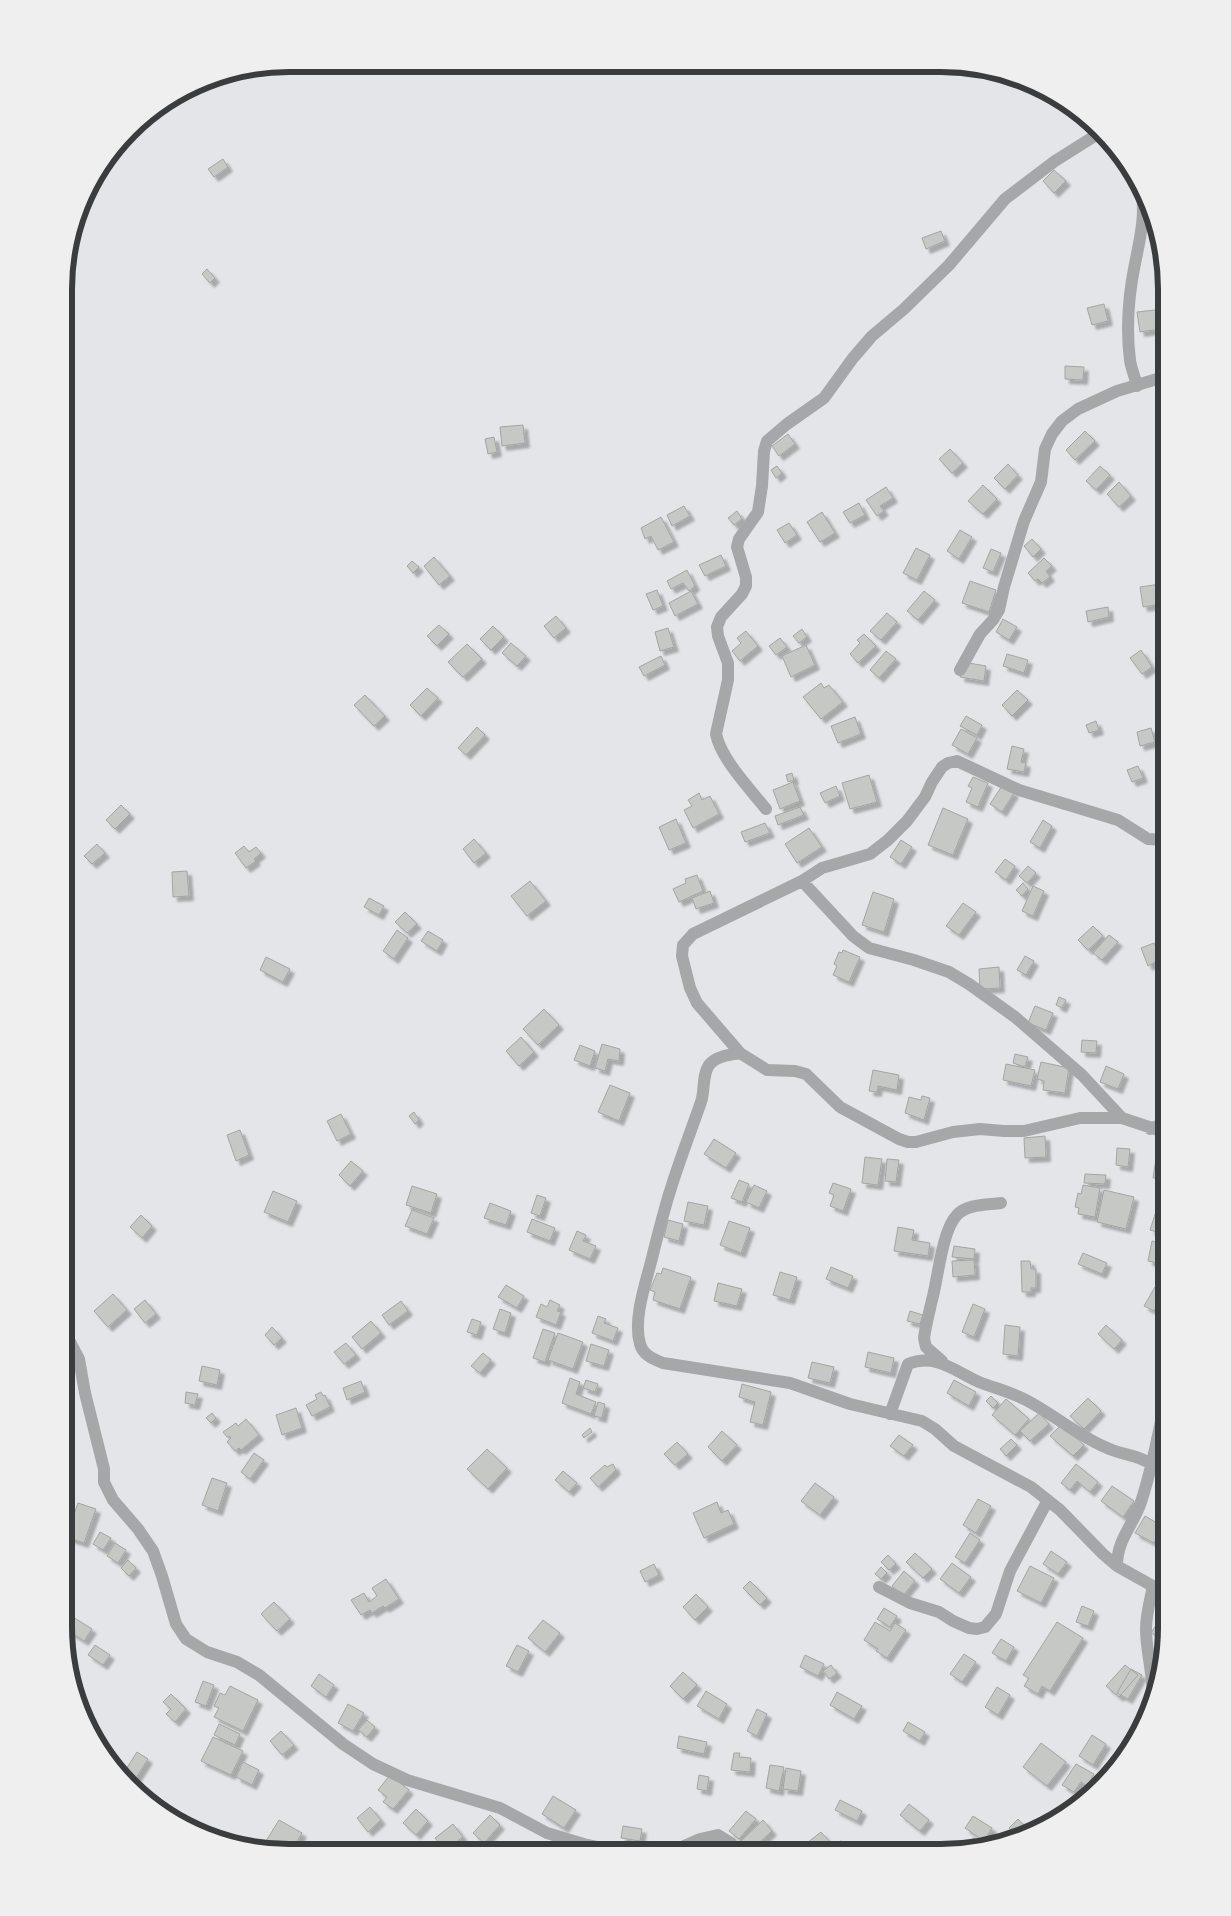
<svg xmlns="http://www.w3.org/2000/svg" width="1231" height="1916" font-family="Georgia,serif">
  <defs>
    <filter id="shadow"><feDropShadow dx="4.5" dy="4.5" stdDeviation="1" flood-color="#0004"/></filter>
  </defs>
  <rect width="100%" height="100%" fill="#e4e5e8"/>
  <!-- building -->
  <path fill="#c6c8c5" stroke="#a3a5a2" filter="url(#shadow)" d="M223,159l5,8 -14,10 -6,-8z
    M1054,170l12,11 -12,12 -11,-12z
    M941,231l4,10 -19,8 -4,-11z
    M207,269l8,9 -5,5 -8,-9z
    M1104,304l4,17 -16,4 -5,-17z
    M1164,309l2,19 -26,4 -3,-20z
    M1065,366l19,1 -1,13 -18,-1z
    M1165,404l2,9 -8,3 -3,-9z
    M523,425l2,18 -23,3 -2,-19z
    M1085,431l10,10 -20,19 -9,-10z
    M788,434l7,10 -16,12 -7,-10z
    M494,437l3,15 -9,2 -3,-15z
    M950,449l13,14 -11,10 -13,-14z
    M1008,464l10,11 -13,14 -11,-11z
    M777,466l5,7 -6,5 -5,-8z
    M1100,466l10,9 -14,15 -10,-9z
    M1119,482l12,14 -12,11 -12,-13z
    M983,485l14,14 -14,15 -15,-13z
    M886,487l7,11 -13,8 4,5 -7,5 -11,-16z
    M859,503l6,12 -15,8 -7,-11z
    M684,506l6,10 -18,10 -5,-11z
    M737,511l5,8 -8,6 -6,-7z
    M822,512l13,21 -15,9 -13,-20z
    M661,517l13,25 -16,8 -7,-14 -6,3 -4,-11z
    M789,523l8,12 -12,8 -8,-13z
    M960,530l12,7 -13,22 -12,-8z
    M1032,539l9,10 -8,8 -9,-11z
    M916,548l14,7 -13,25 -14,-7z
    M991,549l10,4 -8,19 -10,-4z
    M721,555l5,11 -21,10 -6,-11z
    M434,557l16,19 -11,9 -15,-19z
    M1044,558l8,8 -6,5 4,6 -8,6 -4,-4 -3,2 -7,-8z
    M412,561l7,6 -6,6 -6,-7z
    M687,570l8,16 -6,5 -6,-8 -12,6 -4,-8z
    M970,581l26,9 -7,22 -27,-9z
    M1167,583v20l-24,4 -3,-20z
    M657,590l6,16 -10,4 -7,-16z
    M691,591l7,13 -23,12 -6,-13z
    M924,591l11,9 -17,20 -11,-9z
    M1108,607l1,10 -21,5 -2,-11z
    M887,613l10,9 -16,18 -11,-9z
    M556,616l10,12 -12,10 -10,-12z
    M1003,619l14,8 -8,13 -13,-8z
    M439,625l10,9 -12,12 -10,-10z
    M493,626l11,11 -13,13 -11,-11z
    M668,628l6,19 -14,4 -5,-19z
    M802,629l5,8 -8,6 -6,-7z
    M746,631l12,15 -18,15 -8,-10 9,-8 -4,-5z
    M864,634l12,12 -18,17 -8,-9 10,-11 -3,-3z
    M780,638l7,9 -11,8 -7,-9z
    M511,643l15,13 -9,10 -15,-13z
    M467,644l15,15 -19,18 -15,-15z
    M806,645l9,20 -24,12 -9,-21z
    M1141,650l11,17 -10,7 -12,-16z
    M886,651l10,8 -17,19 -9,-8z
    M1007,654l21,6 -4,13 -21,-7z
    M661,656l4,9 -21,11 -5,-9z
    M963,662l23,4 -2,15 -24,-4z
    M821,683l3,5 5,-3 14,17 -22,17 -18,-22z
    M427,688l11,10 -17,18 -11,-11z
    M1017,690l11,10 -16,16 -10,-11z
    M365,695l20,21 -11,10 -20,-21z
    M966,716l16,9 -5,10 -17,-9z
    M855,717l6,17 -23,9 -7,-17z
    M1096,721l3,9 -10,3 -3,-8z
    M477,727l8,8 -19,20 -8,-7z
    M1151,728l4,14 -15,4 -3,-14z
    M961,729l16,9 -9,16 -16,-9z
    M1012,746l12,3 -3,13 5,1 -2,9 -17,-3z
    M1138,766l5,12 -11,4 -5,-12z
    M792,773l2,7 -6,2 -2,-7z
    M869,775l8,27 -27,7 -8,-26z
    M973,777l15,6 -10,24 -12,-5 6,-14 -4,-2z
    M793,782l7,19 -20,8 -7,-19z
    M1163,785h4l-1,17 -2,-8z
    M836,786l4,10 -15,7 -5,-10z
    M1002,786l12,7 -12,19 -12,-8z
    M699,793l3,7 8,-4 9,18 -26,14 -9,-18 8,-4 -4,-6z
    M121,805l9,9 -15,15 -9,-9z
    M800,807l4,8 -26,10 -3,-9z
    M943,808l25,11 -15,36 -25,-10z
    M676,819l10,24 -17,7 -10,-23z
    M1043,820l9,6 -12,22 -10,-6z
    M765,823l5,10 -25,9 -4,-10z
    M809,828l13,19 -25,16 -12,-19z
    M474,839l12,14 -12,10 -11,-14z
    M901,840l11,7 -11,17 -11,-7z
    M97,844l8,9 -13,11 -8,-8z
    M244,846l5,6 7,-5 5,6 -7,6 2,2 -10,7 -11,-15z
    M1005,859l10,7 -9,14 -11,-8z
    M1028,866l8,7 -9,10 -8,-7z
    M187,871l2,25 -16,1 -1,-25z
    M697,875l6,16 -24,11 -6,-13 13,-6 -1,-4z
    M530,881l16,20 -19,15 -16,-20z
    M1023,883l5,6 -6,7 -6,-6z
    M1033,886l11,5 -11,25 -11,-5z
    M710,891l4,12 -18,6 -4,-11z
    M873,892l21,7 -10,33 -22,-7z
    M369,898l15,8 -5,9 -15,-8z
    M963,903l13,9 -17,23 -13,-9z
    M405,912l12,12 -10,9 -12,-11z
    M1093,926l10,10 -15,14 -10,-10z
    M397,930l11,8 -14,21 -11,-8z
    M428,931l15,9 -6,11 -16,-10z
    M1109,935l9,7 -16,18 -9,-7z
    M1154,943l3,5 3,-1 4,10 -16,9 -7,-18z
    M843,950l17,7 -11,25 -16,-7 4,-9 -3,-2 5,-12 3,1z
    M1025,956l9,5 -8,14 -9,-5z
    M266,957l24,12 -7,13 -23,-12z
    M999,967l1,21 -20,1 -1,-20z
    M1059,997l7,3 -4,8 -6,-3z
    M1035,1006l18,7 -7,17 -18,-7z
    M1167,1008v27l-4,1 -4,-26z
    M544,1009l15,16 -21,20 -15,-16z
    M521,1037l13,15 -15,14 -13,-15z
    M1082,1040l15,1 -1,12 -15,-1z
    M602,1044l18,5 -1,12 -11,-2 -3,12 -10,-3z
    M580,1045l15,6 -5,15 -16,-6z
    M1015,1054l13,3 -3,10 -12,-4z
    M1041,1062l28,6 -4,25 -22,-3 1,-9 -7,-2z
    M1006,1064l29,6 -4,16 -28,-6z
    M1106,1066l18,8 -6,15 -18,-7z
    M873,1070l26,5 -2,15 -19,-4 -1,6 -8,-1z
    M610,1085l20,8 -11,28 -21,-9z
    M922,1096l8,2 -6,22 -19,-7 4,-16 12,3z
    M414,1112l5,8 -4,4 -6,-8z
    M341,1114l10,20 -14,7 -10,-20z
    M240,1130l9,25 -13,6 -9,-26z
    M1045,1136l1,21 -21,1 -1,-20z
    M714,1139l22,14 -10,15 -22,-14z
    M1117,1148l13,1 -2,18 -12,-2z
    M1162,1155l5,1v23l-14,-1 3,-19 5,1z
    M865,1157l17,2 -4,26 -16,-2z
    M887,1159l12,1 -3,22 -11,-1z
    M351,1161l12,10 -13,15 -11,-11z
    M1085,1174l21,1 -1,9 -21,-1z
    M739,1180l10,4 -7,18 -11,-4z
    M833,1183l18,6 -8,22 -13,-5 4,-11 -5,-2z
    M754,1185l13,6 -8,17 -13,-6z
    M1083,1185l17,3 -5,29 -17,-3 1,-6 -4,-1 3,-14 3,1z
    M412,1186l25,8 -6,19 -25,-8z
    M1104,1190l30,7 -8,32 -29,-7z
    M273,1191l24,10 -9,21 -24,-10z
    M537,1195l9,3 -6,18 -9,-3z
    M1160,1199l7,2v34l-17,-5z
    M688,1202l20,4 -4,19 -20,-4z
    M490,1203l21,8 -5,14 -22,-7z
    M412,1210l22,8 -7,16 -22,-8z
    M141,1215l11,11 -10,12 -12,-11z
    M532,1219l23,9 -5,13 -23,-9z
    M668,1220l15,4 -4,17 -15,-4z
    M729,1221l21,7 -9,25 -21,-8z
    M898,1227l16,3 -2,10 18,3 -2,13 -34,-5z
    M577,1231l9,4 -3,6 13,5 -6,13 -21,-9z
    M1152,1241l15,4 -5,19 -14,-3z
    M954,1246l21,3 -1,10 -22,-2z
    M1083,1253l24,10 -5,11 -24,-10z
    M974,1260l1,15 -22,2 -1,-16z
    M1021,1261h9l1,8h5v19h-5v4h-9z
    M1167,1263v14l-7,-4z
    M831,1267l22,9 -5,12 -22,-9z
    M663,1268l28,9 -11,32 -27,-9 2,-8 -5,-2 7,-17 4,1z
    M780,1272l17,5 -7,23 -17,-5z
    M718,1283l24,6 -5,17 -23,-5z
    M506,1285l18,11 -7,12 -19,-11z
    M1155,1287l10,5 -11,19 -10,-5z
    M113,1294l14,16 -19,17 -14,-16z
    M145,1300l11,14 -11,9 -11,-14z
    M550,1300l10,5 -3,6 4,1 -5,13 -20,-8 5,-13 6,3z
    M401,1301l7,10 -19,14 -7,-10z
    M973,1304l12,5 -11,28 -12,-5z
    M500,1309l11,4 -6,20 -12,-4z
    M910,1311l13,4 -3,9 -13,-3z
    M598,1316l8,3 -2,4 14,5 -5,13 -21,-8z
    M472,1319l9,3 -4,13 -10,-3z
    M371,1321l10,12 -19,16 -10,-12z
    M1005,1325l15,2 -2,29 -15,-2z
    M1106,1325l16,15 -8,9 -16,-15z
    M1162,1326l5,2v14l-9,-3z
    M272,1327l10,11 -8,7 -9,-10z
    M543,1329l12,4 -10,29 -12,-4z
    M558,1333l25,9 -10,27 -25,-9z
    M346,1343l10,12 -12,9 -10,-12z
    M591,1344l18,6 -5,16 -18,-5z
    M868,1352l26,6 -3,15 -26,-6z
    M483,1353l8,7 -11,13 -9,-7z
    M812,1362l22,5 -4,16 -22,-5z
    M202,1366l18,4 -3,15 -18,-4z
    M570,1378l10,4 -4,12 20,8 -5,12 -29,-11z
    M586,1380l12,4 -3,8 -12,-4z
    M954,1380l22,12 -7,14 -22,-13z
    M361,1381l4,11 -18,8 -4,-12z
    M742,1384l29,8 -8,33 -13,-3 5,-20 -16,-5z
    M186,1392l12,2 -3,11 -10,-2z
    M321,1392l2,4 2,-1 5,12 -18,9 -6,-11 11,-6 -2,-4z
    M991,1396l7,7 -5,5 -7,-7z
    M1088,1398l13,13 -17,18 -14,-13z
    M1006,1399l23,20 -14,16 -23,-20z
    M598,1402l7,2 -3,14 -8,-2z
    M296,1408l6,20 -20,7 -6,-20z
    M212,1413l4,5 -5,5 -5,-5z
    M1039,1413l10,11 -19,17 -10,-10z
    M246,1419l13,16 -18,15 -2,-2 -4,3 -8,-9 4,-4 -2,-2 -2,1 -4,-5 13,-9 2,3z
    M1061,1425l23,20 -11,11 -23,-20z
    M590,1428l2,4 -8,6 -2,-3z
    M722,1431l15,14 -15,16 -14,-14z
    M899,1435l14,10 -9,11 -14,-10z
    M1011,1439l6,6 -11,11 -6,-7z
    M677,1442l11,12 -13,11 -11,-11z
    M487,1449l20,19 -19,21 -21,-20z
    M254,1453l10,7 -14,19 -9,-7z
    M613,1464l3,6 -18,17 -8,-9 15,-13 2,2z
    M1076,1464l22,18 -8,10 -13,-11 -7,9 -9,-7z
    M563,1471l14,12 -8,9 -14,-12z
    M212,1478l15,5 -9,28 -16,-6z
    M815,1483l19,14 -14,18 -19,-14z
    M1112,1486l22,15 -11,16 -22,-16z
    M978,1499l13,7 -15,27 -13,-8z
    M717,1502l4,11 7,-3 6,14 -30,14 -11,-25z
    M78,1503l18,6 -12,34 -18,-6z
    M1145,1516l19,11 -10,16 -19,-10z
    M100,1532l11,6 -8,12 -10,-6z
    M970,1533l10,7 -15,23 -10,-6z
    M115,1543l11,7 -8,13 -11,-7z
    M1051,1551l16,11 -9,12 -15,-10z
    M915,1553l17,16 -9,9 -17,-16z
    M888,1555l8,9 -7,6 -8,-8z
    M128,1560l8,8 -7,8 -8,-8z
    M952,1563l19,14 -12,16 -19,-14z
    M654,1564l5,11 -14,7 -5,-11z
    M1030,1566l24,12 -13,25 -24,-12z
    M881,1567l6,6 -6,6 -6,-5z
    M904,1571l11,10 -12,15 -11,-10z
    M386,1579l13,20 -14,9 -2,-2 -11,7 -2,-3 -9,5 -10,-15 13,-7 5,9 8,-6 -5,-8z
    M750,1581l17,17 -7,7 -17,-17z
    M696,1594l12,13 -13,13 -12,-13z
    M274,1602l16,17 -13,12 -16,-17z
    M1082,1606l12,5 -6,15 -12,-4z
    M884,1608l13,8 -7,11 -13,-8z
    M1167,1608v34l-16,-9z
    M73,1617l19,12 -8,12 -19,-12z
    M543,1620l17,13 -15,19 -17,-14z
    M875,1622l15,9 5,-8 11,7 -19,28 -11,-7 2,-2 -14,-9z
    M1057,1622l26,16 -33,53 -8,-5 -4,8 -14,-8 5,-8 -6,-3z
    M1001,1639l13,8 -8,14 -14,-8z
    M95,1645l15,10 -7,10 -15,-10z
    M517,1645l12,6 -11,21 -12,-6z
    M964,1654l12,8 -14,20 -12,-8z
    M805,1655l19,9 -6,12 -18,-9z
    M831,1665l6,8 -8,6 -6,-8z
    M1125,1665l13,10 -19,22 -13,-11z
    M1131,1669l11,6 -14,24 -11,-6z
    M683,1672l14,13 -14,14 -13,-13z
    M319,1674l15,11 -8,12 -15,-11z
    M203,1681l11,4 -8,21 -11,-4z
    M230,1686l28,14 -15,31 -29,-14 5,-9 -5,-2 6,-13 5,2z
    M997,1687l13,8 -12,20 -13,-8z
    M706,1691l21,13 -8,15 -22,-13z
    M837,1692l25,14 -8,13 -24,-14z
    M171,1694l15,15 -11,13 -9,-8 5,-5 -8,-7z
    M348,1704l16,9 -11,18 -15,-8z
    M757,1709l10,5 -10,22 -10,-5z
    M367,1720l8,7 -8,10 -9,-7z
    M908,1722l17,10 -5,9 -17,-10z
    M219,1724l21,10 -5,11 -21,-10z
    M281,1731l13,14 -12,10 -12,-14z
    M1092,1735l14,9 -13,21 -14,-9z
    M679,1736l28,6 -3,12 -27,-6z
    M213,1737l30,14 -12,24 -30,-14z
    M1041,1743l25,19 -19,24 -24,-19z
    M137,1752l11,7 -14,22 -11,-7z
    M734,1753h6l-1,4 12,1 -1,14 -19,-2z
    M243,1762l16,8 -7,15 -16,-8z
    M1076,1764l18,10 -7,12 -6,-4 -7,10 -12,-7z
    M770,1765l14,2 -5,24 -13,-3z
    M786,1768l15,3 -3,20 -15,-2z
    M390,1775l19,15 -16,19 -10,-7 4,-5 -9,-7z
    M699,1775l10,2 -2,14 -10,-2z
    M553,1796l23,14 -12,18 -22,-14z
    M840,1800l22,11 -5,10 -22,-11z
    M909,1804l20,16 -9,11 -20,-16z
    M370,1807l11,13 -13,12 -11,-14z
    M416,1809l12,12 -12,14 -13,-12z
    M746,1811l10,8 -17,20 -10,-8z
    M490,1815l10,10 -16,18 -11,-10z
    M973,1816l19,12 -8,13 -19,-13z
    M1018,1819l13,14 -14,4 -8,-9z
    M279,1820l23,13 -10,17 -15,-6 -1,3 -10,-6z
    M763,1820l9,11 -23,21 -9,-10z
    M453,1824l10,13 -18,13 -10,-12z
    M623,1826l19,3 -2,12 -19,-3z
    M216,1832l10,8 8,-6 6,6 -4,4 -24,-7z
    M821,1832l9,10 -13,10h-9l-5,-6z
    M973,1838l12,5 -17,4z
    M840,1841l22,4 -2,7h-23z
    M722,1843l9,9h-23l5,-5 2,2z
    M950,1844l10,5 -11,2 -2,-1z"/>
  <g fill="none" stroke-linecap="round" stroke-linejoin="round">
    <!-- minor -->
    <path stroke="#a6a7a8" stroke-width="12" d="M1137,386c-2,-9 -6,-18 -7,-26 -3,-23 -2,-51 1,-73 4,-32 17,-67 10,-99
      M960,670l20,-36 13,-14 6,-10 5,-23 20,-66 17,-39 4,-33 7,-15 10,-13 16,-12 39,-18 50,-15
      M766,809c-16,-20 -45,-50 -50,-75l12,-54v-17l-10,-27 -1,-9 4,-10 21,-23 4,-8v-9l-9,-30 2,-8 19,-27 4,-26 2,-35 3,-10 20,-17 37,-26 29,-40 19,-22 32,-27 45,-44 56,-66 50,-38 46,-29
      M802,881l51,55 16,12 45,12 35,12 20,12 46,33 67,58 40,43
      M740,1053c-11,2 -24,3 -31,12 -7,10 -4,26 -8,37 -10,29 -21,57 -30,86 -8,25 -14,50 -20,74 -6,23 -18,58 -11,82 3,11 13,15 23,19l127,20 60,21 72,17 13,8 19,17 77,41 29,23 43,44 14,12 50,28
      M1150,1129l17,-7
      M1167,1133l-45,-15h-42l-56,13h-20l-24,-2 -27,3 -37,10h-8l-9,-3 -59,-32 -34,-33 -11,-3 -28,-1 -27,-17 -43,-50 -7,-15 -8,-32 1,-11 10,-11 109,-53 20,-13 48,-14 18,-14 19,-19 18,-24 7,-15 10,-15 6,-4 9,-2 62,29 99,30 30,19 19,1
      M64,1334l4,4 11,21 6,34 19,76v13l9,18 25,29 15,22 9,25 14,48 10,15 21,13 30,10 22,13 84,69 30,20 34,16 93,28 47,25 40,12 29,6
      M942,1361l-16,-14 -2,-9c2,-14 5,-25 8,-38 6,-21 10,-70 25,-85 10,-11 30,-10 44,-12
      M890,1414l18,-50c27,-11 47,7 71,18 15,6 32,10 47,18 27,14 51,35 79,47 15,8 32,7 46,17
      M1157,1439l10,8
      M1117,1566c0,-27 16,-40 24,-64 12,-36 18,-73 26,-109
      M879,1587l31,16 29,9 14,9 16,7 8,1 8,-2 11,-13 14,-43 38,-71
      M1151,1707c5,-25 -5,-52 -5,-78 0,-14 4,-28 7,-43
      M673,1851l27,-12 18,-4 13,8 7,9"/>
  </g>
  <!-- crop -->
  <path d="M0 0H1231V1916H0ZM289 72H941A217 217 0 0 1 1158 289V1627A217 217 0 0 1 941 1844H289A217 217 0 0 1 72 1627V289A217 217 0 0 1 289 72Z" fill="#efefef" fill-rule="evenodd"/>
  <path fill="none" stroke="#3b3c3d" stroke-width="6" d="M289 72H941A217 217 0 0 1 1158 289V1627A217 217 0 0 1 941 1844H289A217 217 0 0 1 72 1627V289A217 217 0 0 1 289 72Z"/>
</svg>
